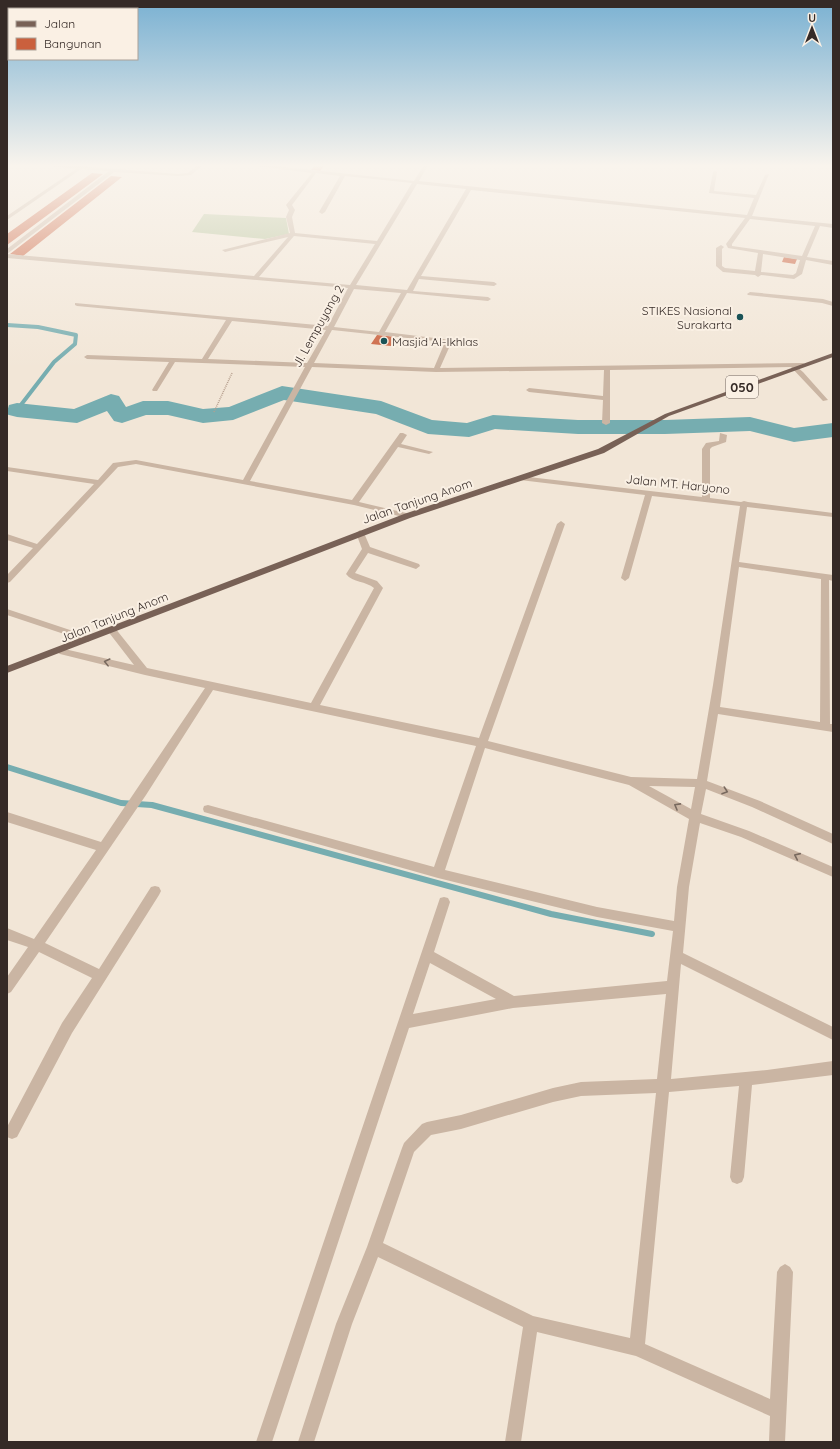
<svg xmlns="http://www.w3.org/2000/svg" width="840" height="1449" font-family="Quicksand,sans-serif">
  <rect width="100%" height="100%" fill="#f2e6d7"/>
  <!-- green -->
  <path fill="#b3c197" d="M204,214l82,4 3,16 -24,5 -73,-7z"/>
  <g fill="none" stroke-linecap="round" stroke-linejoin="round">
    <!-- stream-far1 -->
    <path stroke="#76adb0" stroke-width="4" d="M7,325l31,2 38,8 -1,9 -21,18 -37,48 -10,3"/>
    <!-- stream -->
    <path stroke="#76adb0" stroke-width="6" d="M7,767l114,36 31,2 399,109 101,20"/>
    <!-- river -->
    <path fill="#76adb0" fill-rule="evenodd" d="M282,386l99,15 51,19 35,3 26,-8 85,5h87l85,-3 44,11 39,-5v14l-39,5 -44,-11 -85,3h-87l-83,-5 -26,8 -41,-3 -52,-20 -92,-14 -51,20 -30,3 -35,-8h-22l-24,8 -8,-2 -7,-10 -30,12 -60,-6 -8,-2 -2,-3 2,-7 8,-2 57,6 37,-15 8,2 7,11 17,-6h25l35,8 26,-2z"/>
  </g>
  <!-- building -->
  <path fill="#ca603d" d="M315,165h10l-5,6 -9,-1z
    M92,173l11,1 -96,71v-11z
    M111,176l11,1 -99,79 -13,-2z
    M784,257l13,2 -2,5 -13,-2z
    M377,335l19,2 -5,9 -20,-2z"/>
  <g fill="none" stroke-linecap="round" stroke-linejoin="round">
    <!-- path -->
    <path stroke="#b69f8e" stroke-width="1.5" stroke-dasharray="1 1" stroke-linecap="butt" d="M214,412l18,-39"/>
    <!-- minor -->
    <path fill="#cab5a3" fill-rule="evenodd" d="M43,165h23l112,9 10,-1 10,-8h5l-12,10 -13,1 -64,-4 -107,82v-5l102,-78 -28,-2 -74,51v-4l69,-47z
      M249,165h17l148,16 10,-16h4l-9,16 328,34 7,-17 -45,-5 4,-21 2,-1 2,1 -3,19 42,4 9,-20 4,-1 -17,42 81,8v4l-13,-2 -13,31 26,4v4l-27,-5 -4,14 -8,5 -33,-4 -3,2 -3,-2 -32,-3 -7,-6v-18l5,-3 3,2 -2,2v17l3,2 30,3 3,-18 -30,-5 -2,-4 19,-26 -274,-28 -50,86 73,6 3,2 -3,2 -75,-7 -6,12 75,6 3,2 -3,2 -81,-8 -22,39 66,8 1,1 -12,27 363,-5 2,1v2l-8,1 6,5 25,28 -5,1 -32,-34 -181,3v53l-4,2 -4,-2 1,-23 -74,-8 -3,-2 3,-2 74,8 1,-26 -168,2 -124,-5 -62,114 102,19 48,-67h3l4,2 -6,9 32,8 -4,2 -31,-7 -39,55 51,12v4h-3l-53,-13 -218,-41 -18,3 -108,115 -3,1v-8l26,-27 -26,-8v-6l30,10 57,-60 -87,-13v-4l91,13 15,-17 23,-3 107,20 62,-113 -130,-5 -18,29h-4l-1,-1 17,-28 -82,-3 -3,-2 3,-2 115,4 24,-39 -149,-14 -2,-1v-2l253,23 20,-38 -341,-30v-4l247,22 34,-39 -63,15 -3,-2 68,-17 -4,-16 3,-7 -3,-5 26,-32zM316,173l24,3 -21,36 3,2 3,-2 20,-36 67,7 -35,58 -82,-8 -3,-16 3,-7 -3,-5zM417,184l49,5 -59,101 -51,-5zM750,219l65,7 -13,30 -70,-10v-2zM294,236l81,8 -25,41 -91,-8zM763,254l37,6 -4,13 -3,2 -32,-3zM354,289l47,4 -22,39 -45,-5zM232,321l94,9 -19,33 -99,-4zM332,330l113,12 -11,26 -120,-5z
      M750,292l73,7 10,3v4l-11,-3 -74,-8 -1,-1z
      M720,433l7,2 -1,7 -14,5 -2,2v49l31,4 3,-1 4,1 85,11v4l-86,-10 -8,55 94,13v6l-4,-1 1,144h3v8l-115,-18 -11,67 53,20 73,33v10l-81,-37 -46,-18 -5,25 48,17 84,36v10l-92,-40 -41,-14 -11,64 -6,66 150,74v13l-152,-76 -10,115 96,-9 66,-9v14l-81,10 -8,92 -2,5 -5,2 -5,-2 -2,-5 9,-91 -70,6 -24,252 125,55 7,-127 3,-5 5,-3 5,3 3,5 -8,170h-16l1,-26 -134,-60 -99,-24 -16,110h-16l18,-115 -145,-70 -26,67 -38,118h-16l38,-118 31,-77 35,-99 2,-5 18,-19 5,-2 34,-7 92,-27 28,-6 76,-3 9,-85 -153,14 -104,20 -137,414h-16l184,-544 4,-1 4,1 2,4 -16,50 80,44 153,-15 6,-50 -76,-14 -159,-39 -234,-66 -1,-3 1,-3 4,-1 226,62 42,-121 -263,-56 -67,105 -101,148 54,26 52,-82 4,-1 4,1 2,4 -2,4 -87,138 -55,104 -5,2 -5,-2v-10l55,-104 30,-45 -53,-26 -28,40 -4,2v-17l21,-30 -21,-7v-12l27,11 62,-89 -89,-28v-10l94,30 104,-154 -60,-13 -85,-21 -5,-3 5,-3 74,17 -27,-35 5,-3 3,1 32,40 164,35 63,-115c-8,-7 -21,-5 -28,-14l16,-25 -6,-16 4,-3 4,3 6,14 49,17 1,2 -4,3 -48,-16 -13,20 22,8 6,7 -63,117 159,33 78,-214 4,-3 4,3 -77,217 143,36 66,2 16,-94 27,-179 -88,-10 -23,82 -4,3 -4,-3 24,-83 -125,-15 -4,-2 4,-2 182,21v-48l4,-6 13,-2zM739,567l82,12 -1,143 -100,-15zM485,748l144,37 60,34 -12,68 -3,34 -77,-14 -152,-37zM649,786l46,1 -4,22zM430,963l66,36 -83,15zM656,1093l-26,245 -97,-22 -150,-73 31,-91 17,-17 30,-6 92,-27 28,-6z
      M7,609l84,28 2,2 -5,3 -81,-27z"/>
    <!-- major -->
    <path fill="#786156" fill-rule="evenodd" d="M833,353v4l-164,59 -65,37 -194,65 -403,155v-7l397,-152 194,-65 67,-35z"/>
  </g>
  <!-- one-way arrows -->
  <defs><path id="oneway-chevron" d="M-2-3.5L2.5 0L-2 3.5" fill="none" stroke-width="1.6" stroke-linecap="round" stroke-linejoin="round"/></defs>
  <g stroke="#78695e">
    <use href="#oneway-chevron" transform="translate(107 662) rotate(-166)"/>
    <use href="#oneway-chevron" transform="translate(725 791) rotate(19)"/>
    <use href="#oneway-chevron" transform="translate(677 806) rotate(-151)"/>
    <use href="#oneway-chevron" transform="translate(797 856) rotate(-156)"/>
  </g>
  <!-- sky -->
  <linearGradient id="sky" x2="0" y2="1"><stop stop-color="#7ab1d2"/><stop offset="0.45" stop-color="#f9f4ed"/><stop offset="1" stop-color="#f9f4ed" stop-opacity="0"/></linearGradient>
  <rect width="840" height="368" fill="url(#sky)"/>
  <!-- markers -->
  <g fill="#1a5357" stroke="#faf0e4" stroke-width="1.5">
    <circle cx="740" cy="317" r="4"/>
    <circle cx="384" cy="341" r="4"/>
  </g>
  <g text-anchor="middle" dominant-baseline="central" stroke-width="4" stroke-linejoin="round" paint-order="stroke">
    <!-- far-poi labels -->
    <g font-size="12" fill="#352a26" stroke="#faf0e4" text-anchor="end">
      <text x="732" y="310">STIKES Nasional<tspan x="732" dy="14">Surakarta</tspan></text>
      <text x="392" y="341" text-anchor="start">Masjid Al-Ikhlas</text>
    </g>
    <!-- far-street labels -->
    <g font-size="12" fill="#352a26" stroke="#faf0e4">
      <text transform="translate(318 326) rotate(-61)">Jl. Lempuyang 2</text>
      <text transform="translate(678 484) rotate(6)">Jalan MT. Haryono</text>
      <text transform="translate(417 501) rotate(-19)">Jalan Tanjung Anom</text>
      <text transform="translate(114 617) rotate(-22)">Jalan Tanjung Anom</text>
    </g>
    <!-- shield labels -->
    <rect fill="#faf0e4" stroke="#70655f" stroke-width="1" x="726" y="376" width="32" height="22" rx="3"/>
    <g font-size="13" font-weight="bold" fill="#352a26">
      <text x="742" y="387">050</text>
    </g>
  </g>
  <!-- border -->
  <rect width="840" height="1449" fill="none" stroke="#352a26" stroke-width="16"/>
  <!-- legend -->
  <rect x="8" y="8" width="130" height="52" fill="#faf0e4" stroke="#aba198"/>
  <rect x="16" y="21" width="20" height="6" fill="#786156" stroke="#aba198"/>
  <text x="44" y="28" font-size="12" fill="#352a26">Jalan</text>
  <rect x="16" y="38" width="20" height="12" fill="#ca603d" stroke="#aba198"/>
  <text x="44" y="48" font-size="12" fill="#352a26">Bangunan</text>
  <!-- north arrow -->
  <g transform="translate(812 28)" stroke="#faf0e4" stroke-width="3" paint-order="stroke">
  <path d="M0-3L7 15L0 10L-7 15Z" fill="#352a26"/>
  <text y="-6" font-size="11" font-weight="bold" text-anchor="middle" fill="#352a26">U</text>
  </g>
</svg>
